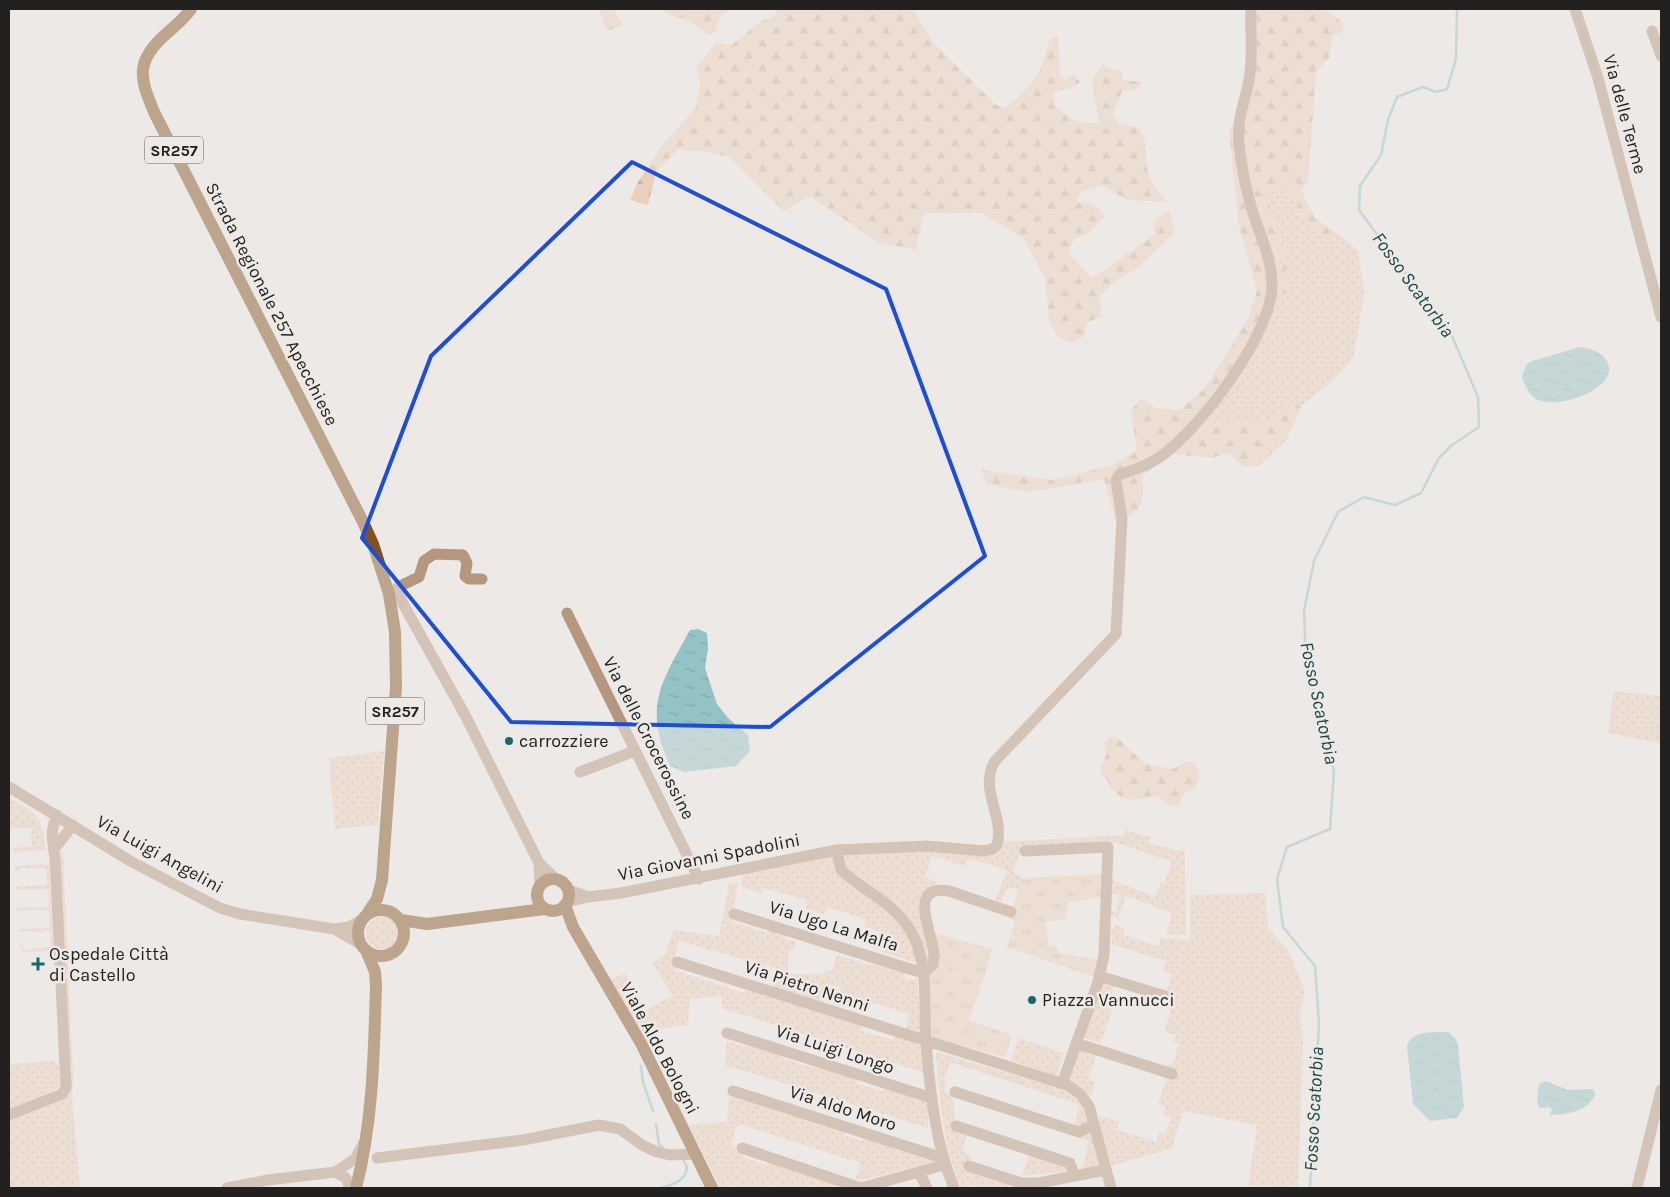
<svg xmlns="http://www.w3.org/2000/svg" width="1670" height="1197" font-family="Karla,sans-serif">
  <defs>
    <pattern id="grass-dots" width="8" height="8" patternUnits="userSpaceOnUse" patternTransform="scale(1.25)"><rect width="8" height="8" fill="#ead0ba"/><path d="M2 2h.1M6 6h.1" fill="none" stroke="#c8b2a0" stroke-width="1.8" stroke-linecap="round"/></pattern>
    <pattern id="forest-firs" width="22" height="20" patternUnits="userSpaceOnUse" patternTransform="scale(1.25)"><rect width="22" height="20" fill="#ead0ba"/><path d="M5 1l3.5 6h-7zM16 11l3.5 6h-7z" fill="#c8b2a0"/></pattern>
    <pattern id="park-tufts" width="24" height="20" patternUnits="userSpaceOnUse" patternTransform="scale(1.25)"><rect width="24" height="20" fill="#ead0ba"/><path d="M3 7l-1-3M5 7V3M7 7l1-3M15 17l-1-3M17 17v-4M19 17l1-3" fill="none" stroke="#c8b2a0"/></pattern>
    <pattern id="water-ripples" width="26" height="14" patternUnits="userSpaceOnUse" patternTransform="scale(1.25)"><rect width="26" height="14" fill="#94c3c6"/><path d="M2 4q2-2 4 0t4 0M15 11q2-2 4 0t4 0" fill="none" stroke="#7fa7aa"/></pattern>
  </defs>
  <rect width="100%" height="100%" fill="#ede9e6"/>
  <!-- grass -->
  <path fill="url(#grass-dots)" fill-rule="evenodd" d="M1276,188h13l21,41 24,11 2,-7 22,17 6,43 -10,64 -21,23 -32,26 -17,-5 -10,17 -33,5 -23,-4 -11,1 71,-126 10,-2 -3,-38 -18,-57z
    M1614,691l47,5v47l-53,-10z
    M384,751l-6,74 -43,4 -6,-71z
    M9,797c29,18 32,18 37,53l-33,2v-4l19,-1 -1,-19h-22z
    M1126,830l24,7 -1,6 36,9 1,83h-20l6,-22 -46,-17 -8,22 -10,-3 1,-4 7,1 4,-16 -11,-4 1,-13 45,18 6,-15 3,2 8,-22 -51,-18 -7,-2 -89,4v5l-5,2 -7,19 9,6 -3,12 -11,-3 -8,15 -5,-1 12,-31 -39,-12 -4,8 -32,-10 -7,21 12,5v5l-8,3 1,71 -5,3 -5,-22 -74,-75 -2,-11 4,-4 44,-2 84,3 25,-11 122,-7z
    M60,852l3,1 10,222 -1,22 8,91h-71v-68l55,-23 2,-118 2,-1v-5l-3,-1z
    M835,855l4,16c34,24 71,48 79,92l-35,-11 5,-17 -24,-9 1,-7 -38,-12 -3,7 -18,-6 1,-8 -44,-12 -2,6 -20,-8 3,-15z
    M44,864l5,2 4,82 -5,3 -25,1 -4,-8h3l2,6 26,-3v-16l-31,1 -1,-3 32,-1 -1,-18 -32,1v-3l32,-1 -1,-18 -32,1v-3l31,-2v-17h-27l-4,5 -1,-4 5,-4z
    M738,882l-6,40 35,11 2,-9 18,6 -2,8 11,4 -2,7 -6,3v22h37v-5l7,2 5,-16 35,11 4,-8 33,16 -5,1 2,5 11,-1 4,56 -16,-4 4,-17 -70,-22 1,-5 -11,-2 -10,23 43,14 -1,9 32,9 3,-7 26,8 3,32 -203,-65v-12l-32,3 -2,26 -48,6 -29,-51 14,-7 20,37 28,-14 -21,-33 13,-8 9,-25 45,6 10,-52zM679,941l100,28 -7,24 -26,-8 -2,8 -70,-23 3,-8 -3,-1z
    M1265,893l3,35 20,22 17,42 -5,22 3,27 -5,147 -50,-2 9,-61 -74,-14 -11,37 -64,19 -11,-42 3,-9 19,6 -2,8 39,12 3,-10 6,2 6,-16 -8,-3 3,-8 -8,-3 9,-26 -2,-7 2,-7 5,1 7,-21 -6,-2 3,-7 -12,-3 8,-25 -10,-3 10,-29 -9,-4 3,-10 -54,-17 -1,-14 5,-5 8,3 -1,7 34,11 4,-8 29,2v-45z
    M366 933a16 16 0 1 1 32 0a16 16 0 1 1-32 0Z
    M1104,977l12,4 -9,27 5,2 -11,33 -19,-6z
    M1019,1038l44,15 -7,24 -45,-17z
    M727,1041l23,7 2,-7 32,10 -1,8 35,10 2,-6 39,12 -2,9 26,7 3,-7 42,13v31l-203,-63z
    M1080,1044l18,6 -10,29 7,4 -4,13 -23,-14z
    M936,1052l124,36 24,17 4,19 -9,4 -5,-2 6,-21 -130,-43 -6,18 4,2 -4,9 8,5 3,23 -3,9 15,5 -5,18 9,5 -4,11 57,21h-63c-18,-44 -22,-89 -25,-136z
    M54,1061l5,5 1,18 -5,6 -46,20v-46z
    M729,1096l60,19 2,-6 16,5 -1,7 20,6 2,-6 16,5 -1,9 19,6 3,-8 68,22 1,7 -72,18 -6,-2 4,-15 -118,-38 -5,1 -6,19 10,6 4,7 22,7 3,-7 75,25 -18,5h-107l-31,-63 38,-3z
    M1091,1130l10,36 -19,3 7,-27 -10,-4 1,-3z
    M1030,1153l37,11 1,7 -46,5z"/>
  <!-- forest -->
  <path fill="url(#forest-firs)" d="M599,9h14l10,16 -16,6z
    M661,9h71l-11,6 -6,17 -6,3 -20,-14 -21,-7z
    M778,9h135l20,33 63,63 9,3c29,-25 36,-30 44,-68l9,-4 2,39 6,5 7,-6 7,8 -8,6 -18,4v12c17,15 22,21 45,19l-7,-44 11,-14 20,8 -1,7 21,2 -7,8h-13l-10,23 5,10 21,5c9,17 6,22 8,39 1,13 12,25 20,35l-40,-2 -25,-15 -21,7 -5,11c14,-1 20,0 29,13l-18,18 -12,4 -7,15 23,24c14,-4 19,-12 30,-19 13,-9 20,-13 33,-24l1,-15 14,-8 6,21 -38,37 -18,9 -19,17 1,22 -14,5 -3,14 -12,7 -15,-7 -8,-16 -4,-42 -21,-39 -41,-26h-59l-8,37 -37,-7 -69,-47 -27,15 -54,-54 -27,-6 -25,-1 -21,23 -8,32 -18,-5 7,-16 26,-40 32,-35 6,-26 -5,-15 20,-25 16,2 29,-24 13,-4z
    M1254,9h69l17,11 5,11 -12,4 -4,23 -13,14 -8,110 -7,8 13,27 22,16 -1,8 -25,-12 -21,-41h-13l-9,9 18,57 3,38 -10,3 -71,124h11l23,4 33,-5 10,-17 17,5 -14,33 -27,26 -16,2 -16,-14 -16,5 -40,-4 -30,22c3,27 0,36 -26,46l-12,-43 -75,13 -42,-8 -5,-14 72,10 59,-15 24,-14 -6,-40 10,-13 16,11 23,1 24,-21 43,-68 10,-31 -18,-64 -10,-97 15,-14z
    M1110,737h7l28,27 28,5 13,-7 9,1 4,12 -3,13 -13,6 -4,12 -12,-2 -10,-8c-15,2 -34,9 -45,-7 -4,-6 -4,-10 -11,-15v-7l6,-15 -3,-9z"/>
  <!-- park -->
  <path fill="url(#park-tufts)" d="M1104,874l-1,23 -35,5 -2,17 -20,3 3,23 8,2 2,6 40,7 -5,17 -87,-30 8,-26 -6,-3 13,-40z
    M934,933l58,16 -6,23 -17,48 43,15 -7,22 -74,-20 -5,-62z"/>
  <!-- water -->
  <path fill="url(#water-ripples)" d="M1580,347c13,1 34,10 28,28 -8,20 -58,36 -75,22 -5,-5 -9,-13 -11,-20l4,-12 6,-4z
    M698,629l9,4 1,16 -3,19 12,36 11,14 20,17 2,16 -14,15 -52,6 -14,-6c-27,-60 -9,-83 20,-136z
    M1448,1032l7,6 3,7 6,62 -7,11 -27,3 -17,-17 -6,-58c5,-16 27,-14 41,-14z
    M1546,1081l22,9 25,-1 2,5c-5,17 -29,21 -45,21l2,-6 -4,-2 -8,1 -3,-7 2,-17z"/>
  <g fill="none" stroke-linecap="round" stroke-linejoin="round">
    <!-- stream -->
    <path stroke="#94c3c6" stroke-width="2.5" d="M641,1066l2,16 10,29
      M656,1124l3,20 4,4
      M661,1188c12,-4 25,-7 26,-21l-3,-6
      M1310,1188l9,-165 -4,-57 -32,-39 -6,-48 10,-32 43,-18 4,-58 -28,-113 -2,-47 10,-50 24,-49 26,-15 31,8 26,-12 18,-35 13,-13 27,-18 -1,-30 -26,-61 -93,-126 1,-24 21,-31 7,-35 9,-23 26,-10 13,5 11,-3 9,-30 1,-50"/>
    <!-- minor -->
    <path stroke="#b4977e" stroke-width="11" d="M1575,9l23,69 63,239
      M1652,31l9,25
      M482,579h-13l-4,-3 2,-13 -4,-8 -29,-1 -10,7 -5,16 -21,10 4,15 63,113 74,148 17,16
      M567,613l132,266
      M580,772l55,-21
      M9,787l123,75 88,46 20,6 94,15 28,16
      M54,849l19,-24
      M837,850l4,20c24,22 51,31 69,60 20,32 13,76 16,112 4,49 9,101 28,146
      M1025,851l83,-4 -4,108 -6,27 -36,102
      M539,863l1,23
      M568,890l18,6
      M567,902l21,-5 33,-4 216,-43 90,-4 57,5 8,-2 5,-4c8,-30 -19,-55 -2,-84l121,-127 6,-115 -6,-39 3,-5c14,-5 28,-9 41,-18 39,-27 114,-125 112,-174 -1,-26 -12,-48 -20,-73 -6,-21 -11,-45 -13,-66 -3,-28 8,-45 11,-71 3,-21 0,-43 1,-64
      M734,914l189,59
      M334,929l15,-2 14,-8
      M677,962l390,123 13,9 9,12 22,82
      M923,973l10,-8c0,-3 1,-8 1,-11 -1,-20 -28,-70 15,-63l62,21
      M1099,976l66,20
      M727,1033l205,65
      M1076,1043l96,31
      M733,1091l210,67
      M955,1092l124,40 14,-7
      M9,1115l53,-21 4,-7 -11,-228c-2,-19 -6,-25 2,-44
      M956,1126l114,37 4,12
      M742,1148l119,40
      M377,1158l146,-18 76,-15 21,4 22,16 15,7 13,3 26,-1
      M969,1166l52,17h18l66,-13
      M335,1172l11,6 4,10
      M919,1172l8,16
      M227,1188l41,-8 67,-8 20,-13 8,-15
      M861,1188l83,-23
      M1637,1188l24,-98"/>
    <!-- major -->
    <path stroke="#83511f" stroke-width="12" d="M191,9c-7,10 -16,17 -25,25 -32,28 -26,45 -11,80l207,406 11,24 16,50 6,38 1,55 -14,193 -5,19 -10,15
      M537 895a16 16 0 1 1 32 0a16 16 0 1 1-32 0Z
      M565,905l8,22 69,118 70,143
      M358 933a23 23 0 1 1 46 0a23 23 0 1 1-46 0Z
      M401,920l26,4 117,-15
      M356,1188c17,-66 18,-135 20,-203l-1,-13 -9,-22"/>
  </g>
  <!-- marked area -->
  <path d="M0 0H1670V1197H0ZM632,162l254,127 99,267 -215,171 -259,-5 -149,-184 69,-182z" fill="#ede9e6" fill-opacity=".55" fill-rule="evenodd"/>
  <path fill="none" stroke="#1d4ed8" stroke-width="4" stroke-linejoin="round" d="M632,162l254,127 99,267 -215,171 -259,-5 -149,-184 69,-182z"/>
  <!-- markers -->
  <g fill="#17666a" stroke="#ede9e6" stroke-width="2">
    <circle cx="509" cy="741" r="5"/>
    <path d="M35.5 956.5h5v5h5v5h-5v5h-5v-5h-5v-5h5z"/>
    <circle cx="1032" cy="1000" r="5"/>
  </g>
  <g text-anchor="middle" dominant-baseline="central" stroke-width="5" stroke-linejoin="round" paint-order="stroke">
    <!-- shield labels -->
    <g fill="#ede9e6" stroke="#605d5b" stroke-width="1">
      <rect x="145" y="136.5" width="58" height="27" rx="4"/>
      <rect x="366" y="697.5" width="58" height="27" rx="4"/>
    </g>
    <g font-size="16" font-weight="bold" fill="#232120">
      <text x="174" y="150">SR257</text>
      <text x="395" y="711">SR257</text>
    </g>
    <!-- street labels -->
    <g font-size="18" fill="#232120" stroke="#ede9e6">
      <text transform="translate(1625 114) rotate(75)">Via delle Terme</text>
      <text transform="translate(272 304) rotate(63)">Strada Regionale 257 Apecchiese</text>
      <text transform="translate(649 738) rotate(63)">Via delle Crocerossine</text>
      <text transform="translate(160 854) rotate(29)">Via Luigi Angelini</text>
      <text transform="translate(709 857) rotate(-11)">Via Giovanni Spadolini</text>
      <text transform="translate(834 926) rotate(17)">Via Ugo La Malfa</text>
      <text transform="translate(807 986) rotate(18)">Via Pietro Nenni</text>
      <text transform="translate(660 1048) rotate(62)">Viale Aldo Bologni</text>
      <text transform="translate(835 1049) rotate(18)">Via Luigi Longo</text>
      <text transform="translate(843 1108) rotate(18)">Via Aldo Moro</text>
    </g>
    <!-- poi labels -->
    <g font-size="18" fill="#232120" stroke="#ede9e6" text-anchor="start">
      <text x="519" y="741">carrozziere</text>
      <text x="49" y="954">Ospedale Città<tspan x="49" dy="21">di Castello</tspan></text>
      <text x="1042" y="1000">Piazza Vannucci</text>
    </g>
    <!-- water labels -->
    <g font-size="19" font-style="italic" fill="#1b4749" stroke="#ede9e6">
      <text transform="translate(1413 285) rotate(54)">Fosso Scatorbia</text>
      <text transform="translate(1319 703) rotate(78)">Fosso Scatorbia</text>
      <text transform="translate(1314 1109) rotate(-87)">Fosso Scatorbia</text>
    </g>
  </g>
  <!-- border -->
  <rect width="1670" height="1197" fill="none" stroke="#232120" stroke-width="20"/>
</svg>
